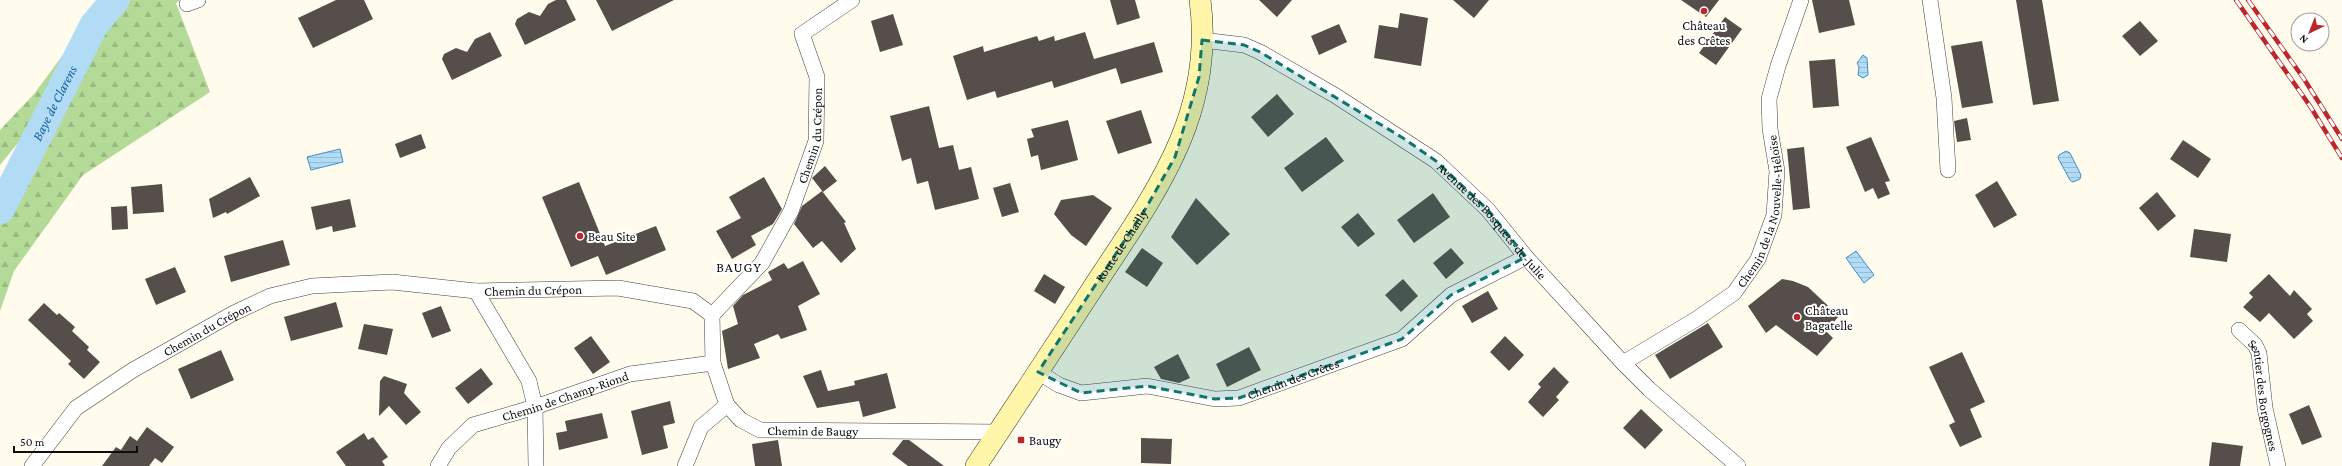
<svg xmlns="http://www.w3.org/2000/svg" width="2342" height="466" font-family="'Crimson Pro',serif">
  <defs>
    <pattern id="forest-firs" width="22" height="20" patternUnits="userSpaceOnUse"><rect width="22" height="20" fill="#b4da97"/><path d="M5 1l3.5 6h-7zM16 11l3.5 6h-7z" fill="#9aba81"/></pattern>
    <pattern id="water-rules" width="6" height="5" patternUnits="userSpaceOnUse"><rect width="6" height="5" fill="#b2dcf6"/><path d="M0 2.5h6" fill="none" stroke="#98bcd2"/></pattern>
  </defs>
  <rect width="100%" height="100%" fill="#fffced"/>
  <!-- forest -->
  <path fill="url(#forest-firs)" d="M115,0h65l-4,3 34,89 -127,83 -69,96 -14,40v-106l51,-70 62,-118z
    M74,40l-31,72 -43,53v-35l34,-36z"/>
  <!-- water -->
  <path fill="url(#water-rules)" stroke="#3a90cd" d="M1863,55l4,3 1,17 -5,3 -5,-3 1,-8 -2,-4z
    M340,149l3,13 -32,8 -4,-13z
    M2066,151l4,2 11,22 -1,4 -7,3 -3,-2 -12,-22 1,-3z
    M1856,251l18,24 -10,8 -18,-25z"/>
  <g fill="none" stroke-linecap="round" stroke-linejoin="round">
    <!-- river -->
    <path stroke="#b2dcf6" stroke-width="29" id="s1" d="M0,210l94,-185 21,-25"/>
  </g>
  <!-- building -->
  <path fill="#564e4a" d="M336,0h28l9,19 -60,29 -15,-30z
    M556,0h10l10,20 -51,25 -10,-21 2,-5 12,-7 11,4 8,-12z
    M596,0h78l-62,31z
    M1110,0h25l5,18 -23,7z
    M1259,0h33l-15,17z
    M1453,0h36l-15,18z
    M1681,0h38l-13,17z
    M1812,0h37l6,25 -36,8z
    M2016,0h26l17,101 -26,4z
    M1400,13l28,5 -7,48 -47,-8 5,-33 19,3z
    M893,14l10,31 -23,7 -9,-31z
    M1725,17l17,12 -26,36 -17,-12z
    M2140,21l18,20 -18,15 -18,-20z
    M1339,24l8,18 -28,13 -8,-19z
    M490,32l12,24 -50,24 -10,-21 2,-5 12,-6 11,4 8,-13z
    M1085,32l9,27 60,-17 9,30 -42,12 -5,-16 -62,20 -2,-7 -55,17 -2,-7 -28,9 -14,-44 30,-10 1,6 53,-16 2,5 15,-5 1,5z
    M1982,41l11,62 -31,5 -11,-62z
    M1835,59l4,47 -26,2 -4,-47z
    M1277,94l17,20 -26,23 -17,-20z
    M929,106l10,42 14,-3 6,25 12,-3 8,32 -44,11 -7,-29 -11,3 -6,-26 -9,3 -12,-45z
    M1141,110l11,33 -34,11 -12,-33z
    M1967,118l4,22 -14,2 -3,-21z
    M1068,120l10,40 -37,10 -3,-15 -7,2 -4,-18 7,-2 -3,-8z
    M421,134l5,14 -26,10 -5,-14z
    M1326,137l18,24 -42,31 -18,-24z
    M1871,137l19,44 -5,1 5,12 -12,5 -5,-11 -8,4 -19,-45z
    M2183,140l28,19 -13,19 -28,-19z
    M1804,147l6,61 -17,2 -6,-61z
    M825,166l12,15 -14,11 -11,-14z
    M250,177l10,19 -33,18 -1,-2 -13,6 -4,-19z
    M764,177l18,32 -9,15 -22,12 5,9 -24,14 -16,-28 25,-13 -12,-21z
    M1997,181l20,34 -23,13 -19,-33z
    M579,182l26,64 51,-20 10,24 -60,25 -8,-19 -27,11 -29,-70z
    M1010,183l9,29 -17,5 -9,-29z
    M162,184l2,28 -31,2 -2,-27z
    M822,191l24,31 -2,1 12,26 -15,14 -19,-22 -9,7 -19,-24 8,-18z
    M2157,192l19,24 -18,15 -19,-23z
    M1433,193l17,24 -36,26 -17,-23z
    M1093,195l19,13 -26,38 -15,-11 -17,-21 7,-14z
    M1196,198l34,36 -33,31 -26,-28z
    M350,199l6,28 -23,5 -1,-6 -16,4 -5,-23z
    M127,206l1,23 -16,1 -1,-23z
    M1358,213l17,21 -17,13 -17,-20z
    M2194,229l37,5 -4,28 -37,-5z
    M283,240l7,25 -59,17 -7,-26z
    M1142,248l21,15 -16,24 -22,-15z
    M1451,248l13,15 -18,16 -13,-16z
    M803,261l17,33 -22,12 9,24 -26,9 -3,-5 -24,10 6,14 -32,11 -6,-38 16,-7 -5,-18 10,-11 29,-15 -4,-8 16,-9 4,6z
    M175,267l11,25 -30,13 -11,-26z
    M1044,274l21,13 -10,17 -21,-13z
    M2269,274l21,22 4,-6 18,19 -5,5 6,7 -19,18 -25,-26 -9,9 -17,-15 10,-10 -4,-4z
    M1403,279l15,17 -17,16 -16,-17z
    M1782,279l11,2 15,6 31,29 -13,15 7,7 -16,18 -41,-31 -10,8 -18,-27z
    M1488,291l10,18 -26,14 -10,-17z
    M336,302l7,25 -52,14 -7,-24z
    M44,303l13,12 2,-2 16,14 -3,4 17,16 -2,3 13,12 -16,17 -16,-15 3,-3 -43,-41z
    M441,306l10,25 -19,7 -10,-25z
    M1708,323l15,24 -53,32 -15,-24z
    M364,324l29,5 -6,26 -29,-6z
    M591,336l19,26 -17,12 -19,-26z
    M1505,336l19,19 -15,16 -19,-19z
    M1249,347l12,23 -34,17 -11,-23z
    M221,350l13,30 -43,19 -13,-30z
    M1962,352l23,50 -15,7 12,28 -22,10 -11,-22 6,-3 -26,-55z
    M1178,354l12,24 -11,5 -18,-4 -7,-12z
    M1554,367l15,15 -13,15 3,3 -16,17 -15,-15 13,-15 -3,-3z
    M481,368l12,16 -25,20 -13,-16z
    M821,370l7,21 27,-6 -1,-4 33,-8 9,35 -33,9 -4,-16 -42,7 -14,-32z
    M384,376l23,8 -3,9 17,19 -15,13 -17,-19 -10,10 1,-35z
    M670,401l5,22 -12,3 5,22 -26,7 -11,-44z
    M2309,405l13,32 -20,8 -13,-31z
    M1641,409l22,21 -18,19 -22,-21z
    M602,413l6,25 -49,12 -3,-17 11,-2 -2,-10z
    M147,427l27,20 -12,16 -7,-5 -6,8h-47l14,-19 5,3 9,-14 7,5z
    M364,433l4,7 5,-3 15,20 -6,4 3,5h-39l-10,-14z
    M1141,438l31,1 -1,25 -30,-1z
    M778,440l4,26h-27l-3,-22z
    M903,440h6l35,26h-36l-16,-12z
    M2212,442l31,4 -3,20h-31z"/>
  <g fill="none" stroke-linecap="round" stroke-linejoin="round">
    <defs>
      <g id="street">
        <path d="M1930,0l14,98 4,72"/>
        <path d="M187,4l11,-4"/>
        <path id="s2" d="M1202,40l42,5 16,7 76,44 100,65 52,49 38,47 97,106 26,26 89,77"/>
        <path d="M476,291l53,90 6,26 1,59"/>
        <path id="s3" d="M712,315l1,48 14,42 14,15 19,10 239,2"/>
        <path id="s4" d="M2239,330l16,15 4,8 6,55 13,58"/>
        <path id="s5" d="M1623,363l75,-45 36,-25 24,-34 16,-44 3,-44 -7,-42 -1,-30 9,-33 23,-66"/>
        <path id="s6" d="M1038,372l21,13 22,8 66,-7 68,13 24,-1 163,-59 49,-44 75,-38"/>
        <path id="s7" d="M32,466l44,-58 57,-38 99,-56 38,-18 42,-10 80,-4 84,9 142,-3 75,13 19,14 50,-52 29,-52 25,-70 1,-64 -15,-43 50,-34"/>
        <path id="s8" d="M438,466l11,-18 24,-23 62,-18 95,-33 83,-11"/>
        <path d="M685,466l16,-39 26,-22"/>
      </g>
      <g id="secondary">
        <path id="s9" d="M976,466c38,-57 75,-114 113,-172 60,-93 127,-175 111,-294"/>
      </g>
    </defs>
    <!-- street casing -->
    <use href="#street" stroke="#404040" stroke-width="16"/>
    <!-- secondary casing -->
    <use href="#secondary" stroke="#2f2f2f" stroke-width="22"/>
    <!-- street -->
    <use href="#street" stroke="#fff" stroke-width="15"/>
    <!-- secondary -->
    <use href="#secondary" stroke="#fff6a9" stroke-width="21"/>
    <defs>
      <path id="rail" d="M2236,0l74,106 32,52
        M2248,0l56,79 38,60"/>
    </defs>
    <!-- rail casing -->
    <use href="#rail" stroke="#bd262b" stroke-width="4.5"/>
    <!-- rail -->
    <use href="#rail" stroke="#fff" stroke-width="3" stroke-dasharray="9" stroke-linecap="butt"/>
  </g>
  <!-- marked area -->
  <path fill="#0f766e" fill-opacity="0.2" stroke="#0f766e" stroke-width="3" stroke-dasharray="8 5" stroke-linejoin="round" d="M1202,40l42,5 16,7 143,86 33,23 52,49 38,47 -75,38 -49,44 -163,59 -24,1 -68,-13 -66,7 -43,-21 108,-164 29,-51 24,-80z"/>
  <!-- markers -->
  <g fill="#bd262b" stroke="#fff" stroke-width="1.5">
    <circle cx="1704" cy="11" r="4"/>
    <circle cx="580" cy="236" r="4"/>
    <circle cx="1797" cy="317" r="4"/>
    <rect x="1017" y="436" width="8" height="8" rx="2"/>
  </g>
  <g text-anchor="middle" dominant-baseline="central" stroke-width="4" stroke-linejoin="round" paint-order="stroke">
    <!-- poi labels -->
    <g font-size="13" fill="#0d0d0d" stroke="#fff" text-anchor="start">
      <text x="1704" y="25" text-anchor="middle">Château<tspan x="1704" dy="15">des Crêtes</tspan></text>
      <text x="588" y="236">Beau Site</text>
      <text x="1805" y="310">Château<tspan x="1805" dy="15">Bagatelle</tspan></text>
      <text x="1029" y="440">Baugy</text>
    </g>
    <!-- street labels -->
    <g font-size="13" fill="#0d0d0d" stroke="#fff">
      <text stroke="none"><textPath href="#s7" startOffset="957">Chemin du Crépon</textPath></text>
      <text stroke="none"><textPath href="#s5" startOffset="220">Chemin de la Nouvelle-Héloïse</textPath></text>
      <text stroke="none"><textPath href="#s2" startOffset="349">Avenue des Bosquets-de-Julie</textPath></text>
      <text stroke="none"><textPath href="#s9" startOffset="264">Route de Chailly</textPath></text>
      <text stroke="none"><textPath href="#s7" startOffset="562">Chemin du Crépon</textPath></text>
      <text stroke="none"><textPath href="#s7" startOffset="226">Chemin du Crépon</textPath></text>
      <text stroke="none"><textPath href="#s6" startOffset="265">Chemin des Crêtes</textPath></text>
      <text stroke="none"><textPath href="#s8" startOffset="151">Chemin de Champ-Riond</textPath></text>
      <text stroke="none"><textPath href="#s4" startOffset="73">Sentier des Borgognes</textPath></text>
      <text stroke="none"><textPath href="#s3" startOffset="187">Chemin de Baugy</textPath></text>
    </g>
    <!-- water labels -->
    <g font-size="14" font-style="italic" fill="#17629e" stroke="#fff">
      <text stroke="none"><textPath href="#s1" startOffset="120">Baye de Clarens</textPath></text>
    </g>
    <!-- neighbourhood labels -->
    <g font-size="14" letter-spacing="1" fill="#0d0d0d" stroke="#fff">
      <text x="739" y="267">BAUGY</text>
    </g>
  </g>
  <!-- north arrow -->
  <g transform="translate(2310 32) rotate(223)"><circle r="19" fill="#ffffff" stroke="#9e9e9e"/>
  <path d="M0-3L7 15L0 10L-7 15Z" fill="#bd262b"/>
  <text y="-6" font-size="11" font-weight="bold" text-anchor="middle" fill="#0d0d0d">N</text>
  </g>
  <!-- scale -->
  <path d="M14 446v6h123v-6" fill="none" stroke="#0d0d0d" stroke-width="2"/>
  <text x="20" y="446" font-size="12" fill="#0d0d0d" stroke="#ffffff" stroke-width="3" paint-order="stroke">50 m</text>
</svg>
